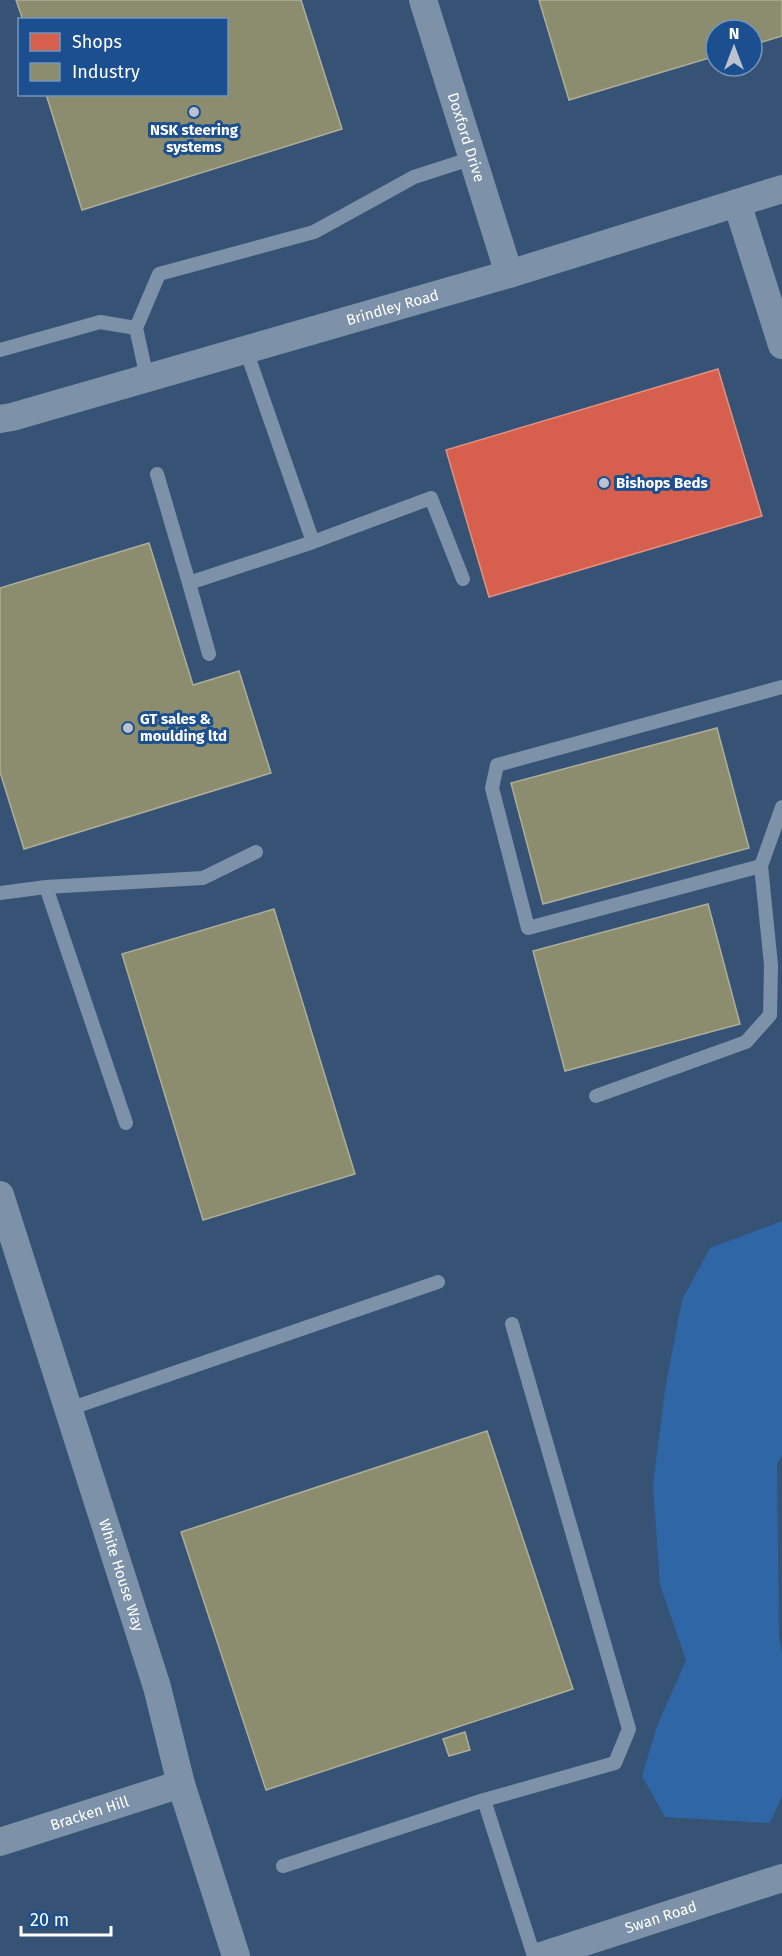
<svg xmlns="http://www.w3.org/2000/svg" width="782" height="1956" font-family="'Fira Sans',sans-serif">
  <rect width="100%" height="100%" fill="#365274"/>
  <!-- green -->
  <path fill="#2f66a5" d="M782,1221v234l-5,9 2,172 3,18v142l-12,27 -105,-6 -23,-41 15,-50 29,-66 -26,-75 -7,-100 12,-95 17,-90 28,-52z"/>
  <!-- shops -->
  <path fill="#d6604d" stroke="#e29082" stroke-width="1.5" d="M718,369l44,147 -273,81 -43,-147z"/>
  <!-- industry -->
  <path fill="#8c8c6e" stroke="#aeae9a" stroke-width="1.5" d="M16,0h285l41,129 -260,81 -36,-116h180v-74h-203z
    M539,0h243v36l-30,9v-15h-36v26l-147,44z
    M149,543l44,142 46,-14 32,102 -247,76 -24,-77v-184z
    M717,728l32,120 -206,56 -32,-121z
    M708,904l32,120 -175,47 -32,-120z
    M274,909l81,265 -152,46 -81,-266z
    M487,1431l86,258 -307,101 -85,-258z
    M465,1732l5,18 -21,6 -6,-17z"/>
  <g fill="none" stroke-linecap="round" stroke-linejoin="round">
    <!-- service -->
    <path stroke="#7d92a8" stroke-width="14" d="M0,350l100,-28 36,6
      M147,378l-11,-50 23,-54 155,-42 100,-55 59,-19
      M157,474l32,109
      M313,542l118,-44 32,81
      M209,654l-20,-71 124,-41 -67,-192
      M782,687l-285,78 -5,23 36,140 233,-62 21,-59
      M46,887l157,-9 53,-26
      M0,893l46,-6 80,236
      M596,1096l150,-54 24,-27 1,-50 -10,-99
      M512,1324l117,405 -14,34 -131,37 50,156
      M69,1409l369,-127
      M283,1866l201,-66"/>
    <!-- minor -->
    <g stroke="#7d92a8" stroke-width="28">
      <path id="s1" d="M423,0l86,274"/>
      <path d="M737,203l45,142"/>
      <path id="s2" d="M0,419l12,-2 497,-143 273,-85"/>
      <path id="s3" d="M0,1195l157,492 24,97 55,172"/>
      <path id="s4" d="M0,1842l181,-58"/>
      <path id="s5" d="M541,1956l241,-78"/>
    </g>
  </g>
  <!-- markers -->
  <g fill="#b9c2ce" stroke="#1b4f8f" stroke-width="2">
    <circle cx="194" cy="112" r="6"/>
    <circle cx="604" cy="483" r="6"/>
    <circle cx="128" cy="728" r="6"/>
  </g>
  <g text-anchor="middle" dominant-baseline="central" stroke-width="6" stroke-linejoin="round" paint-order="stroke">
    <!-- poi labels -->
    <g font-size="15" font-weight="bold" fill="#fff" stroke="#1b4f8f" text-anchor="start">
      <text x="194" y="130" text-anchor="middle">NSK steering<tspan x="194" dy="17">systems</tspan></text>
      <text x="616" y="483">Bishops Beds</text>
      <text x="140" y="719">GT sales &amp;<tspan x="140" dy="17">moulding ltd</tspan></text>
    </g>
    <!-- street labels -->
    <g font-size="15" fill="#fff" stroke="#1b4f8f">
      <text stroke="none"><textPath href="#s1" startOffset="144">Doxford Drive</textPath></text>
      <text stroke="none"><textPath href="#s2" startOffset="408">Brindley Road</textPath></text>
      <text stroke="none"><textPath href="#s3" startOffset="399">White House Way</textPath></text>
      <text stroke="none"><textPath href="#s4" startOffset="94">Bracken Hill</textPath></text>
      <text stroke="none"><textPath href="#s5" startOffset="126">Swan Road</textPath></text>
    </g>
  </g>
  <!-- legend -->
  <rect x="18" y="18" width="210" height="78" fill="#1b4f8f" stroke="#7695bc" stroke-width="1.5"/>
  <rect x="30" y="33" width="30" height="18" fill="#d6604d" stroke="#7695bc" stroke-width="1.5"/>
  <text x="72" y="48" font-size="18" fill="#ffffff">Shops</text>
  <rect x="30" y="63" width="30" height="18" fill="#8c8c6e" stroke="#7695bc" stroke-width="1.5"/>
  <text x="72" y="78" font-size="18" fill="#ffffff">Industry</text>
  <!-- north arrow -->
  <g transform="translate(734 48)"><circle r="28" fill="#1b4f8f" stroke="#7695bc" stroke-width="1.5"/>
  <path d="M0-4.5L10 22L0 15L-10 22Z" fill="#b9c2ce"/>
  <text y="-9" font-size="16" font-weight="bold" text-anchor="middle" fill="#ffffff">N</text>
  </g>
  <!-- scale -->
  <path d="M21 1926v9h90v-9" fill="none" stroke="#ffffff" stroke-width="3"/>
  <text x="30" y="1926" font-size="18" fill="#ffffff" stroke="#1b4f8f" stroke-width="4.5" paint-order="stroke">20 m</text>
</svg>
